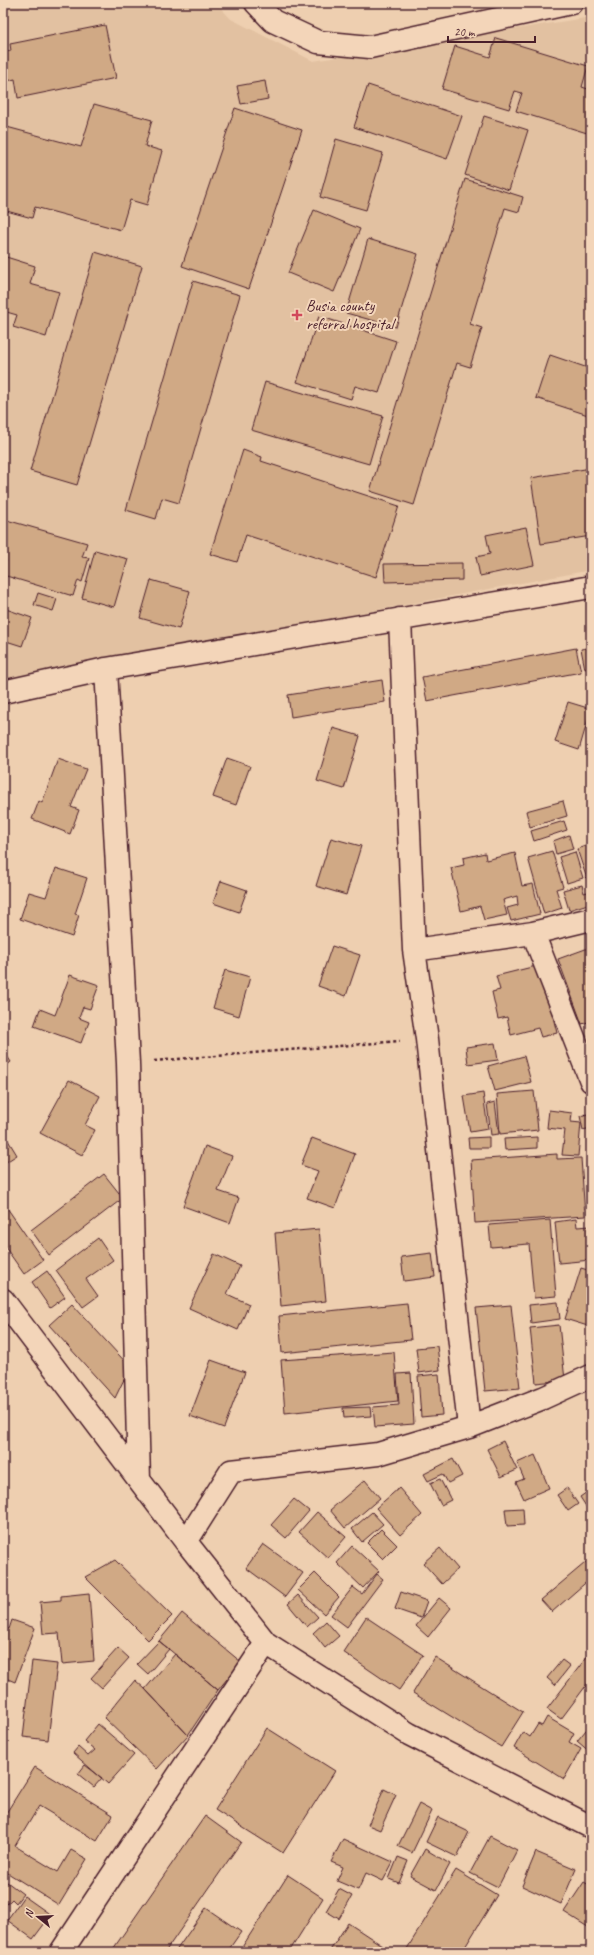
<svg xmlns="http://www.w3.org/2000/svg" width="594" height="1955" font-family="Caveat,sans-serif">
  <rect width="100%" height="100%" fill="#eecfb0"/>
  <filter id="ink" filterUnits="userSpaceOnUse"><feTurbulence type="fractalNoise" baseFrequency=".025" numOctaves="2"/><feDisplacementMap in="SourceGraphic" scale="8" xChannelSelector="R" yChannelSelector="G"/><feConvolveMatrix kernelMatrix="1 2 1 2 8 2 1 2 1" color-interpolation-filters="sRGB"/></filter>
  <g filter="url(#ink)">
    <!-- built -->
    <path fill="#e2c1a1" d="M3,3h213l15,16 82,42 278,-44v553l-588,110z"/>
    <!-- building -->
    <path fill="#d0a985" stroke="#4a1f2b" d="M105,25l11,53 -98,20 -3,-19 -12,3v-30l8,-1 -1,-7z
      M496,38l92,28 -6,21 9,3v30l-4,13 -71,-22 6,-18 -7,-2 -6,18 -67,-20 13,-43 35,11z
      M265,81l3,18 -27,5 -4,-18z
      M368,85l94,31 -15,43 -93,-32z
      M94,104l58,16 -7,26 17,5 -15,54 -17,-5 -9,30 -86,-23 -3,11 -29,-8v-84l78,21z
      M235,108l67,22 -53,159 -67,-23z
      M484,116l44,14 -19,60 -44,-15z
      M336,139l47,14 -17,57 -46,-13z
      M465,179l58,18 -4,15 -14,-4 -35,116 12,4 -12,39 -13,-4 -43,142 -44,-14z
      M314,210l46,19 -26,63 -46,-19z
      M368,239l50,15 -22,73 -50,-14z
      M95,252l47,14 -65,219 -47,-14z
      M3,256l32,10 -5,18 29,8 -13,45 -33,-10 4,-12 -14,-4z
      M193,281l47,14 -61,208 -17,-5 -6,21 -30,-9z
      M319,316l77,25 -17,52 -24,-7 -4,13 -54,-17z
      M550,355l41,14v47l-55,-18z
      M265,382l118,34 -14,48 -118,-34z
      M243,450l19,7 -1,4 138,45 -23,71 -130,-42 -9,27 -27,-8z
      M591,468v68l-50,8 -10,-66z
      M3,519l84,24 -5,14 7,1 -7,24 -4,-2 -5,16 -70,-21 3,-15h-3z
      M526,527l8,38 -54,11 -4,-19 14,-3 -4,-19z
      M95,550l33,9 -14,48 -32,-9z
      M462,563v17l-77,2 -1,-18z
      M151,580l39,11 -11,38 -39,-11z
      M38,593l19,6 -4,12 -19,-6z
      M3,608l29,10 -10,28 -19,-6z
      M591,647v20l-6,2 -4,-20z
      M576,648l5,24 -154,29 -5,-24z
      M382,680l3,22 -94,15 -3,-22z
      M568,702l23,7 -12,41 -24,-8z
      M333,728l27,8 -16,53 -27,-8z
      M227,758l23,8 -14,39 -23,-8z
      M58,759l28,10 -15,38 8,3 -9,24 -38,-15 7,-18 3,2z
      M563,801l4,15 -37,11 -4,-16z
      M564,821l3,9 -33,11 -3,-10z
      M569,835l4,14 -17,5 -3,-13z
      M331,838l30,8 -15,49 -30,-9z
      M591,844v43l-1,1 -13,-39z
      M552,851l11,36 -7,2 6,19 -18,6 -16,-56z
      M575,852l8,26 -16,5 -8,-26z
      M485,853l1,7 29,-7 7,33 11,-2 7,30 -29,7 -4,-13 11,-3 -1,-9 -14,4 4,15 -23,5 -4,-14 -19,5 -10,-43 13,-3 -1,-7z
      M56,868l31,10 -12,36 4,1 -7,22 -52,-18 9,-27 17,5z
      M221,881l26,9 -8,22 -26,-9z
      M582,885l2,8 7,-2v12l-22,7 -6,-20z
      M332,946l28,9 -14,41 -28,-10z
      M591,947v74l-9,3 -24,-65z
      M540,965l17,68 -16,4 -3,-9 -27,7 -4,-18 -9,2 -6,-27 8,-2 -4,-14z
      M225,970l25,7 -11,39 -26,-8z
      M70,975l29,10 -9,24 -7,-2 -4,11 10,4 -8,21 -47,-17 6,-17 15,6z
      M495,1043l3,17 -30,4 -2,-17z
      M3,1050l8,12 -8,6z
      M524,1056l7,26 -36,9 -7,-25z
      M69,1080l31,16 -15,29 10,5 -13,25 -42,-22z
      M534,1091l4,39 -38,4 -3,-40z
      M483,1093l5,36 -18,3 -6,-36z
      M495,1102l4,32 -8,1 -4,-31z
      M549,1110l23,3 -1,9 10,1 -3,33 -16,-1 3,-25 -18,-2z
      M591,1113v15l-8,2 -3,-14z
      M3,1132l14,23 -14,9z
      M489,1137v11h-20l-1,-10z
      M537,1137v11l-32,2 -1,-11z
      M312,1138l43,16 -20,54 -28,-10 11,-27 -17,-6z
      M205,1146l27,10 -14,35 21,7 -9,25 -47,-17z
      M557,1154v5l24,-1 4,58 -110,7 -4,-63z
      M104,1174l19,24 -74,57 -18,-25z
      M3,1202l40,58 -19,14 -21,-30z
      M576,1219l1,8 14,-1v34l-32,3 -4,-41z
      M550,1220l6,76 -22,2 -5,-54 -38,3 -2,-22z
      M319,1229l7,72 -45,5 -6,-73z
      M98,1238l15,22 -27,19 12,17 -15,11 -27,-37z
      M432,1253l3,24 -31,4 -3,-24z
      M214,1254l26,12 -13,28 22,10 -11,26 -49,-22z
      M581,1268l10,3v56l-26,-8z
      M47,1271l18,26 -15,11 -18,-26z
      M558,1302l2,17 -29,4 -2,-18z
      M407,1303l4,37 -129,13 -3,-37z
      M72,1304l58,63 -15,31 -66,-73z
      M511,1305l9,83 -35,3 -9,-83z
      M559,1325l6,55 -29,3 -6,-55z
      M437,1346l3,24 -21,3 -3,-25z
      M394,1352l4,49 -113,12 -4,-53z
      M211,1360l34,12 -21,56 -34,-12z
      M411,1373l3,51 -39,3 -2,-20 26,-2 -2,-31z
      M439,1374l3,41 -21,2 -3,-41z
      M370,1407l1,9 -27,2 -1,-10z
      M503,1441l14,29 -16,7 -14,-28z
      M535,1455l14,33 -25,11 -8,-17 8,-3 -7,-16z
      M453,1459l9,17 -14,7 -5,-9 -15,7 -4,-7z
      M440,1479l11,21 -10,5 -11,-22z
      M365,1480l15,18 -35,30 -15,-18z
      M399,1488l23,27 -22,20 -24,-27z
      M567,1488l11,16 -10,7 -11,-16z
      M590,1490l1,1v23l-11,-17z
      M294,1499l15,12 -23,27 -15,-13z
      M523,1508l1,17 -17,1 -2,-17z
      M317,1512l29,25 -18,21 -29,-26z
      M372,1512l11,12 -21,18 -10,-13z
      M381,1529l16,16 -14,14 -16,-16z
      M263,1544l40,29 -18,24 -39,-29z
      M352,1546l27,25 -16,17 -26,-25z
      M440,1548l18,21 -16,15 -19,-21z
      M591,1558v20l-39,34 -11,-12z
      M115,1560l57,56 -24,24 -63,-63z
      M315,1573l24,24 -15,17 -26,-24z
      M377,1574l6,5 -36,48 -16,-12 22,-28 9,7z
      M401,1592l26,9 -6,17 -26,-9z
      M89,1593l5,68 -32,3 -3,-31 -16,1 -3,-32 21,-2v-4z
      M298,1595l20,22 -11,10 -19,-23z
      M439,1598l12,10 -23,29 -12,-11z
      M182,1613l59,49 -23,28 -59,-49z
      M366,1617l57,38 -24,35 -56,-38z
      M12,1620l23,8 -20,54 -12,-5v-50l6,2z
      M326,1621l13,15 -14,12 -12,-15z
      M159,1641l10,8 -21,25 -11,-10z
      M118,1648l11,10 -27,30 -11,-10z
      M175,1654l43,36 -30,45 -43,-46z
      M589,1654l2,1v24l-30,40 -14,-10z
      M435,1657l88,55 -22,35 -88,-54z
      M562,1660l8,6 -15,19 -8,-7z
      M32,1661l25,3 -9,76 -25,-3z
      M135,1680l10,9 43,46 -31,34 -53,-51z
      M547,1717l27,16 -5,9 12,7 -17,30 -50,-31 9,-16 7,5 8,-13 4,2z
      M98,1724l36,31 -26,29 -35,-31 5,-6 10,9 7,-6 -11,-9z
      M591,1724v29l-14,-12z
      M267,1728l68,43 -52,82 -68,-43z
      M85,1765l17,13 -8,9 -16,-13z
      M35,1767l78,48 -16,26 -58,-35 -24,40 43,26 13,-22 16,9 -28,46 -56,-35v-52z
      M384,1789l12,6 -16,35 -12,-5z
      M419,1804l13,7 -20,42 -14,-7z
      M205,1816l36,26 -76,110h-54z
      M438,1817l31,15 -12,25 -31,-15z
      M490,1836l27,14 -19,37 -28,-14z
      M343,1839l50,23 -10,19 -17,-8 -8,17 -21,-9 6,-14 -12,-5z
      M425,1849l25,15 -14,26 -26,-14z
      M536,1852l40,17 -15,35 -39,-18z
      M398,1857l10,4 -9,22 -10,-4z
      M456,1870l41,25 -35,57h-57z
      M288,1875l35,23 -34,54h-50z
      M3,1879l20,15 -7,9 -4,-4 -5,5 -4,-3z
      M584,1882l7,4v43l-27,-17z
      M339,1889l13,7 -13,23 -13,-8z
      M24,1896l27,19 -18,24 -26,-19z
      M206,1908l35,24 -14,20h-52z
      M348,1923l35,23 -5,6h-49z"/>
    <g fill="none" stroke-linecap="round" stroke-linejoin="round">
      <defs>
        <path id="minor" d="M256,3l17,18 45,21 52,5 201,-44
          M400,619l14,331 13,89 42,388
          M106,669l22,394 11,417
          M3,692l103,-23 485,-82
          M533,933l58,148
          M414,950l119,-17 58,-14
          M3,1300l183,242 80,101 143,91 182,93
          M186,1542l45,-71 147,-17 91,-27 74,-29 48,-22
          M61,1952l205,-309"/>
      </defs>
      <!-- minor casing -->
      <use href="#minor" stroke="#4a1f2b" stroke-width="25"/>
      <!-- path -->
      <path stroke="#4a1f2b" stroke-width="2.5" stroke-dasharray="3 3" stroke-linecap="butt" d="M154,1061l246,-20"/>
      <!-- minor -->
      <use href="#minor" stroke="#f3d5b9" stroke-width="22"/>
    </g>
  </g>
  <!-- markers -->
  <path fill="#d1495b" stroke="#f3d5b9" stroke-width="1.5" d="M295 309h4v4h4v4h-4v4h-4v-4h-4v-4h4z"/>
  <g text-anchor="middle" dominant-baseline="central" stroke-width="4" stroke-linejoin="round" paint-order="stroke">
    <!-- poi labels -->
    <g font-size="16" fill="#4a1f2b" stroke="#f3d5b9" text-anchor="start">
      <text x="306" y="306">Busia county<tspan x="306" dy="18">referral hospital</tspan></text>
    </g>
  </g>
  <!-- margin -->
  <rect width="594" height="1955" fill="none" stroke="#f3d5b9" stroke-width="16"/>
  <rect x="8" y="8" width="578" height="1939" fill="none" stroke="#4a1f2b" stroke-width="1.5" filter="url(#ink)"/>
  <!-- north arrow -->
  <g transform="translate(38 1917) rotate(288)" stroke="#f3d5b9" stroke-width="3" paint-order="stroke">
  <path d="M0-3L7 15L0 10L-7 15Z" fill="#4a1f2b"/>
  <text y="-6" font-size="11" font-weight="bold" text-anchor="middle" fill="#4a1f2b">N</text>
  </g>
  <!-- scale -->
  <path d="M448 36v6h87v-6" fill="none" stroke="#4a1f2b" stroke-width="2"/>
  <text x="454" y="36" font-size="12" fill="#4a1f2b" stroke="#f3d5b9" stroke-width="3" paint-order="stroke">20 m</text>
</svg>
